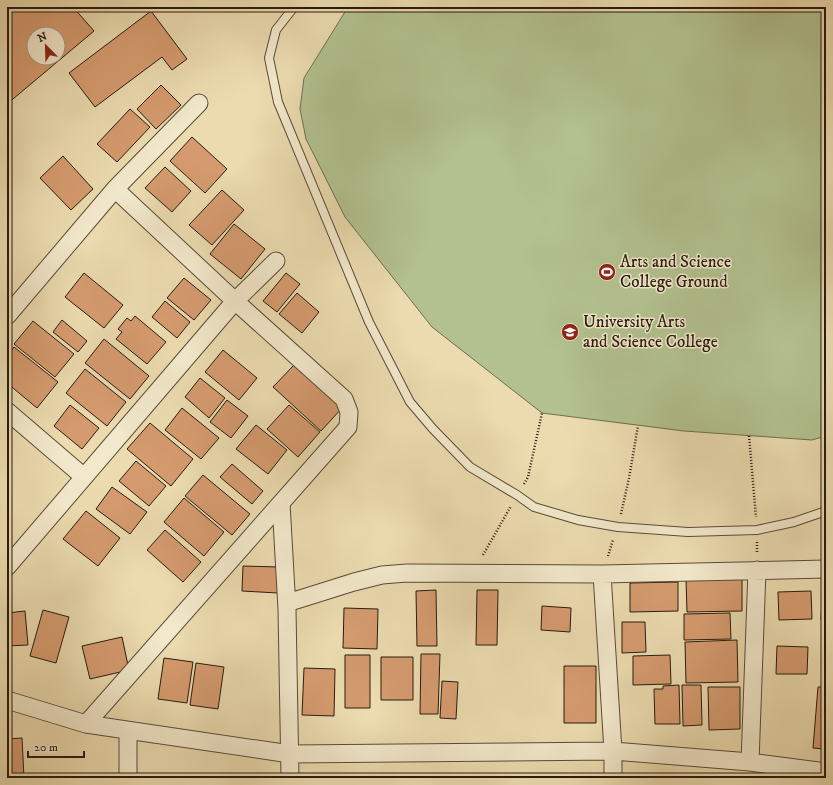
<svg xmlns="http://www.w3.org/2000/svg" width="833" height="785" font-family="'IM FELL DW Pica',serif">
  <rect width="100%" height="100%" fill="#ebdbaf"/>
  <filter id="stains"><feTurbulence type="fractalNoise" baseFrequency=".005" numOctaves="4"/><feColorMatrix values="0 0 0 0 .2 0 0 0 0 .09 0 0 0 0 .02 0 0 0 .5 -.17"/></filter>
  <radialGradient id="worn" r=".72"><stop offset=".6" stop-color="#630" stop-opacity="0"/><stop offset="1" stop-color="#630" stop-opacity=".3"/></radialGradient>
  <!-- green -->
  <path fill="#b2c18f" stroke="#6d6e50" d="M348,7h478v429l-14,4 -128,-9 -142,-18 -110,-86 -87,-110 -39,-78 -6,-30 4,-31z"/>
  <!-- building -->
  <path fill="#d59b6f" stroke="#281b10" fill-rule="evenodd" d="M7,7h66l21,24 -87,73zM34,34h24v24h-24z
    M151,11l36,48 -15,11 -10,-13 -67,50 -26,-34z
    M161,85l20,20 -25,24 -19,-20z
    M130,109l20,18 -33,35 -20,-18z
    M192,137l35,32 -22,24 -35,-32z
    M63,156l30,33 -22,21 -31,-32z
    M165,167l26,24 -19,21 -27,-24z
    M222,190l22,20 -32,35 -23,-20z
    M234,224l31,25 -24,30 -31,-25z
    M84,273l39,32 -19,23 -39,-31z
    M286,273l14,11 -23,28 -14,-11z
    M184,278l27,22 -17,20 -27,-22z
    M297,293l22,19 -17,21 -23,-19z
    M165,301l25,21 -13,16 -25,-21z
    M135,316l31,26 -19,22 -31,-25 6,-7 -4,-3 9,-11 4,3z
    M62,320l25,21 -9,11 -25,-20z
    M33,321l41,33 -19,23 -41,-33z
    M104,339l45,37 -19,23 -45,-36z
    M14,347l44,35 -21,26 -30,-25v-27z
    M223,350l34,28 -18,22 -34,-28z
    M295,364l47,44 -21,23 -48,-44z
    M85,369l41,33 -19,24 -41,-33z
    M200,378l25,20 -16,20 -24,-21z
    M227,400l21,16 -17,22 -21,-16z
    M70,405l29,23 -17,21 -28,-23z
    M289,405l31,27 -22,25 -31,-28z
    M182,408l37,30 -18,21 -36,-29z
    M150,423l43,36 -22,27 -44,-37z
    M256,425l31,25 -19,24 -32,-25z
    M136,461l30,25 -17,20 -30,-25z
    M232,464l31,27 -11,13 -32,-27z
    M203,475l47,39 -18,21 -47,-39z
    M112,487l35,25 -17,22 -34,-25z
    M184,498l40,34 -20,24 -40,-34z
    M86,511l34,27 -22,28 -35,-27z
    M165,530l36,32 -18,20 -36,-32z
    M243,566l36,1 -1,26 -36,-2z
    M742,579v32l-55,1 -1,-32z
    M678,582v29l-48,1v-29z
    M823,584h3v36h-5z
    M436,590l1,56h-20l-1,-55z
    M477,590h21l-1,55h-21z
    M811,591l1,28 -33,1 -1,-28z
    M542,606l29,2 -1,24 -29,-2z
    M344,608l34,1 -1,40 -34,-1z
    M43,610l26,7 -13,46 -26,-7z
    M25,611l3,34 -21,1v-33z
    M730,613l1,26 -47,1v-26z
    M622,622h23l1,30 -24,1z
    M122,637l7,33 -39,9 -8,-33z
    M737,640l1,42 -52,1 -1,-41z
    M777,646l31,1 -1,27h-31z
    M421,654h19l-2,60h-18z
    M345,655h25v53h-25z
    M670,655l1,29 -38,1v-29z
    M381,657h32v43h-32z
    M164,658l29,4 -6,41 -29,-4z
    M196,663l28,4 -6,42 -28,-4z
    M564,666h32v57h-32z
    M304,668l31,1 -1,47 -32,-1z
    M442,681l16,1 -2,37 -16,-1z
    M679,685l1,39h-25l-1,-35h9v-3z
    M682,685h19l1,40 -19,1z
    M708,687h32v42l-31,1z
    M818,687h8l-1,62 -12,-1z
    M22,738l2,40h-17v-39z"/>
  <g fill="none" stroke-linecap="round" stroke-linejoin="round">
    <defs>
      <path id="service" d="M294,7l-18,23 -7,28 9,44 91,220 41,80 23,27 37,38 47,28 17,12 44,13 40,7 70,5 69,-2 37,-8 32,-11"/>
      <path id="minor" d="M7,316l108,-127 84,-86
        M7,411l77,66
        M281,503l6,106 3,169
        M7,567l228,-266 41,-40
        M602,574l11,177v27
        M287,603l67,-21 28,-7 25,-2 195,1 224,-5
        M7,700l79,24 204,30 323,-3 137,11 76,10
        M86,724l262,-297 1,-15 -5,-13 -109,-98 -120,-112
        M750,762l7,-192
        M128,778v-47"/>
    </defs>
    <!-- service casing -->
    <use href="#service" stroke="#594b38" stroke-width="10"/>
    <!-- minor casing -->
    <use href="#minor" stroke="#594b38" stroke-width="19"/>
    <!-- path -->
    <path stroke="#281b10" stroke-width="2.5" stroke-dasharray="1 2" stroke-linecap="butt" d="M749,436l7,81
      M524,484l4,-7 14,-64
      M621,514l8,-36 9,-52
      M757,542v11
      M483,555l28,-49
      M608,556l5,-16"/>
    <!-- service -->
    <use href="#service" stroke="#f2e8cb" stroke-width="8"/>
    <!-- minor -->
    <use href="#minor" stroke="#f2e8cb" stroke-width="17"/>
  </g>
  <!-- icons -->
  <defs>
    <symbol id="stadium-disc" viewBox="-11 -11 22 22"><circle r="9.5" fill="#8f2418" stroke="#f2e8cb"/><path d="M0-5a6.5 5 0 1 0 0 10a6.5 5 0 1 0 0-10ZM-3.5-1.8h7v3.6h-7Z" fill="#fff"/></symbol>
    <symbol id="university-disc" viewBox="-11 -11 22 22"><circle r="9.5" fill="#8f2418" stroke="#f2e8cb"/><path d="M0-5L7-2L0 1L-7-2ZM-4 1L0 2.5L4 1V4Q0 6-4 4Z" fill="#fff"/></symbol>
  </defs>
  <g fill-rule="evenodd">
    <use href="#stadium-disc" x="597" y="262" width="20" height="20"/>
    <use href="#university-disc" x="560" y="322" width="20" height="20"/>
  </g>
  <g text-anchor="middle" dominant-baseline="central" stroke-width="3" stroke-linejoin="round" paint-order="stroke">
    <!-- poi labels -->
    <g font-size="17" fill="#281b10" stroke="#f2e8cb" text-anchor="start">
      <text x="620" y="262">Arts and Science<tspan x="620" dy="20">College Ground</tspan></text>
      <text x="583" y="322">University Arts<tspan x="583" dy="20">and Science College</tspan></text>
    </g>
  </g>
  <!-- margin -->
  <rect width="833" height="785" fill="none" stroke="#ebdbaf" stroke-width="24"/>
  <rect x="8" y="8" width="817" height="769" fill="none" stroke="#281b10" stroke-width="2"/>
  <rect x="12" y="12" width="809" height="761" fill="none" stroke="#281b10"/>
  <!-- north arrow -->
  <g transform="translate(46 46) rotate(337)"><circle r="19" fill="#f2e8cb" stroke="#a19680"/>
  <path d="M0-3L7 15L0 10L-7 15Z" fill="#8f2418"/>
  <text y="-6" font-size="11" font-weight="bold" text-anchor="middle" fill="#281b10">N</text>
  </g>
  <!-- scale -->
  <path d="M28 751v6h56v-6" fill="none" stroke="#281b10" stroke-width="2"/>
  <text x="34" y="751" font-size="12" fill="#281b10" stroke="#f2e8cb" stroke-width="3" paint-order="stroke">20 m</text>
  <rect width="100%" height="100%" filter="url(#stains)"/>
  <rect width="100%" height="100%" fill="url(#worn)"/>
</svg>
